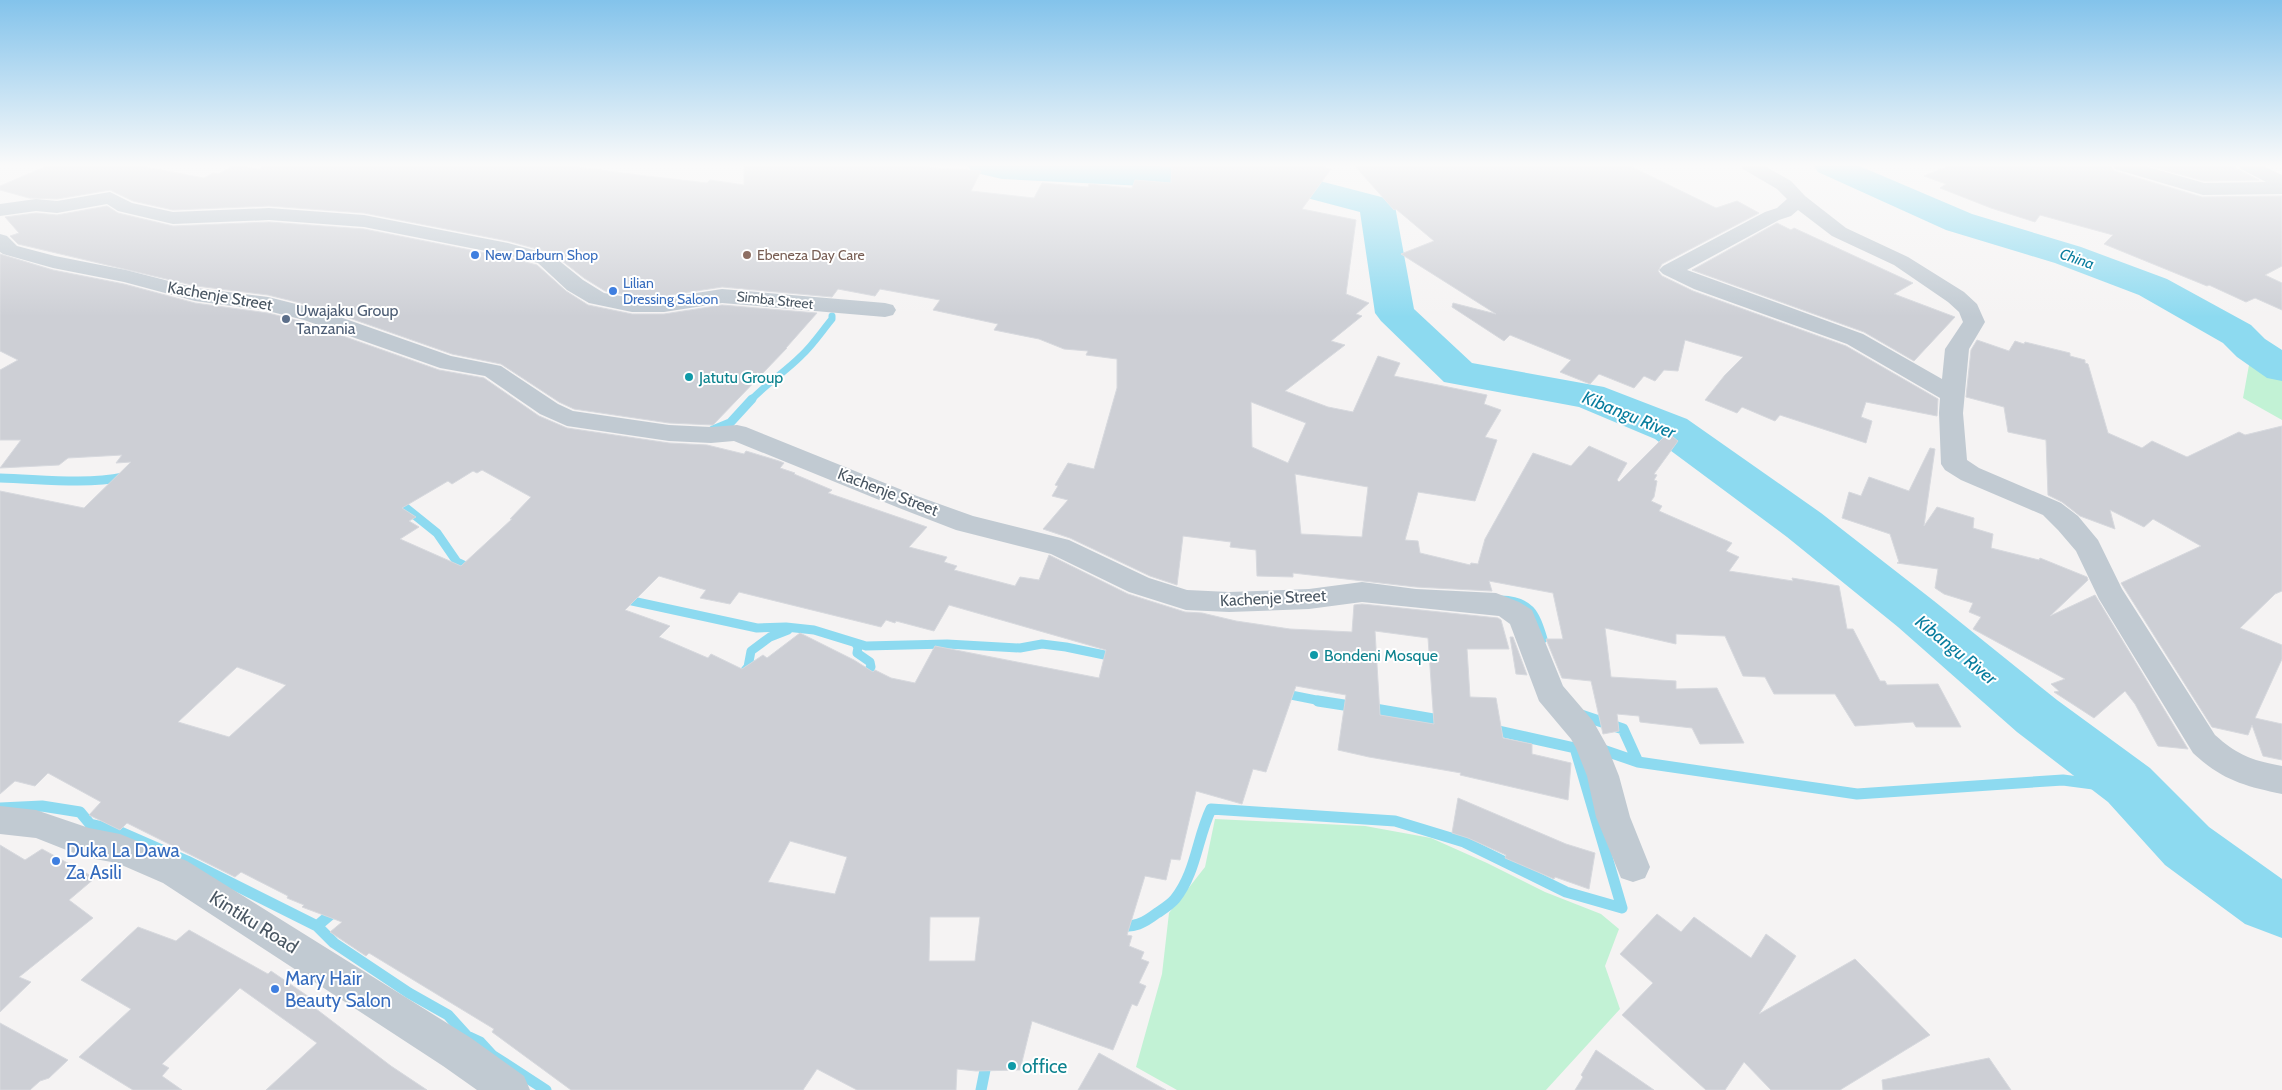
<svg xmlns="http://www.w3.org/2000/svg" width="2282" height="1090" font-family="Cabin,sans-serif">
  <rect width="100%" height="100%" fill="#f5f3f3"/>
  <!-- green -->
  <path fill="#c2f2d5" d="M2255,332l19,15 8,11v62l-39,-22z
    M1215,819l150,7 66,12 56,25 58,29 56,22 18,15 -14,37 15,43 -74,81h-369l-41,-23 26,-93 7,-61 36,-46z"/>
  <g fill="none" stroke-linecap="round" stroke-linejoin="round">
    <!-- stream-far2 -->
    <path stroke="#8ddaf0" stroke-width="7" d="M751,400c15,-16 34,-28 50,-44 12,-11 21,-25 31,-37v-3"/>
    <!-- stream-far1 -->
    <path stroke="#8ddaf0" stroke-width="9" d="M713,430l17,-7 22,-24
      M0,478c41,1 83,7 124,-1
      M396,500l41,33 20,29 15,7
      M623,599l134,29 29,-1 28,3 52,16 81,-2 73,4 22,-4 24,3 48,10
      M1501,600c29,1 34,13 42,39
      M856,644l2,3 -1,6 13,9 1,5 -9,12
      M743,673l5,-6 3,-16 19,-14 18,-7
      M1281,693l45,9"/>
    <!-- stream -->
    <path stroke="#8ddaf0" stroke-width="11" d="M1318,701l39,6
      M1369,708l76,13
      M1581,715l42,14 15,33
      M1490,729l85,19 12,-1
      M1600,749l38,13 219,32 206,-14 38,5h28
      M0,808l42,-2 38,6 10,12 26,6 71,31 130,65 20,-17
      M317,926l17,17 75,50 39,22 19,21 13,6 12,13 54,35
      M1118,926c16,2 26,-3 39,-13 6,-4 13,-8 18,-14 21,-26 22,-61 36,-90l184,12 69,21 102,50 56,16 -47,-160
      M981,1090l6,-30"/>
    <!-- river -->
    <path fill="#8ddaf0" fill-rule="evenodd" d="M967,165h171l151,8 100,26 6,7 19,103 58,54 132,24 83,32 134,94 113,88 123,99 93,68 59,59 73,52v59l-37,-14 -80,-59 -57,-63 -91,-70 -119,-105 -111,-90 -132,-98 -76,-32 -135,-25 -63,-61 -6,-8 -15,-101 -72,-19 -286,-14 -30,-7z
      M1813,165h44l115,49 109,33 86,32 84,46 14,14 17,11v31l-15,-3 -30,-21 -14,-14 -84,-48 -84,-32 -109,-33 -128,-58z"/>
  </g>
  <!-- building -->
  <path fill="#cdcfd5" stroke="#d7d9de" fill-rule="evenodd" d="M49,165h86l69,13 9,-5 5,1 17,-9 24,4 6,-4h299l74,10 69,8 3,-3 34,5v-20h154l83,6 -10,20 63,7 8,-15 46,4 1,-3 40,4h3l3,-8 36,3 1,-18h143l16,4 -29,40 54,11 -10,74 23,9 -13,11 6,2 -31,25 14,4 -60,46 43,16 25,5 25,-56 22,7 -6,13 93,19 -3,9 17,6 -16,27 12,3 -22,61 -57,-9 -13,48 13,1 2,12 50,12 1,-2 7,1 7,-25 48,-86 38,13 18,-20 38,17 -10,17 2,2 49,-49 10,8 -24,33 3,1 -3,5 3,1 -3,16 -3,4 11,5 -3,5 73,32 -6,8 13,6 -10,14 64,10 -1,-3 47,8 8,43h6l27,52h5l2,4 51,-1 23,43h-45l-3,-5 -58,4 -20,-32h-61l-9,-17 -22,-1 -18,-40 -49,-2v10l-71,-16 6,49 65,4v8l41,-1 27,55 -44,1 -8,-16 -52,-6 -1,-6 -22,-2 2,17 -16,3 -12,-53 -29,-3 -16,-39h17l-10,-46 -64,-12 3,10 -76,-4 -123,-14v4l-36,-1 -1,-26 -26,-3 1,-5 -48,-6 -6,49 -27,-9 -80,-38 -27,-9 25,-29 -16,-4 6,-10 -3,-1 13,-22 26,6 23,-81v-29l-31,-4 2,-4 -24,-2 -25,-10 -45,-9 4,-6 -65,-14 7,-10 -60,-11 -5,7 -37,-7 -6,8 -110,-10 -58,9h-32l-27,-5 -21,-13 -32,-25 -44,-12 -144,-28 -95,-7 -96,4 -40,-9 -23,-11 -53,9 -28,-1 -29,-8v-4zM1251,402l55,21 -18,40 -36,-16zM1295,474l73,13 -6,50 -61,-3z
    M1354,165h274l88,43 21,-7 22,12 -97,51 -4,7 4,5 31,15 153,55 92,53 -1,17 -71,-14 -5,15 11,4 -6,22 -86,-28 -5,6 -33,-14 -5,6 -32,-13 20,-25 18,-18 -58,-17 -7,31 -14,-1 -9,11 -11,-5 -10,12 -35,-14 -9,10 -30,-12 11,-12 -61,-25 -6,6 -52,-34 1,-4 43,11 -95,-60 33,-13 -38,-32 -2,1z
    M1951,165h160l3,6 88,26 80,-1v70l-17,9 17,8v27l-27,-12 -9,4 -37,-17 -2,1 -103,-42 9,-9 -73,-20 -5,7 -44,-14 -51,-20 6,-4 -22,-8z
    M2146,165h84l29,15 -55,1z
    M107,206l11,7 55,13 96,-4 95,7 142,28 31,8 29,26 22,14 44,9h32l58,-9 95,8 -31,35h1l-74,77 -44,-2 -95,-14 -15,-7 -58,-38 -49,-10 -131,-46 -53,-13 -72,-9 -178,-42 -8,-8 9,-3 -14,-16 31,-4 21,2z
    M1777,223l14,7 3,-2 119,55 -19,11 61,23 -41,44 -50,-29 -172,-62z
    M0,254l53,16 71,14 71,19 73,10 35,9 136,48 45,8 55,38 28,12 102,15 38,2 37,9 2,-3 33,10 5,2 -4,5 15,5 -1,1 38,16 -4,3 99,34 -18,20 38,10 -3,5 13,4 -3,4 61,16 5,-9 19,3 10,-25 79,39 57,18 17,1 34,8 54,8 62,3 2,-27 8,-1 136,14 3,2 8,29h-42l3,48 26,1 7,40 29,6v10l39,9 -3,37 -108,-25 1,-2 -92,-16 -31,-7 8,-55 -50,-9 -30,86 -13,-3 -11,35 -46,-13 -16,69 -9,-1 -5,21 -21,-4 -18,59 5,1 -3,10 15,6 -3,7 8,3 -10,21 7,3 -9,20 -5,-2 -19,46 -81,-29 -12,49 -44,1 -19,-2 -1,21h-99l-40,-21 -14,21h-232l-79,-58 2,-3 -125,-76 -3,3 -36,-24 12,-10 -40,-15 2,-2 -17,-7 1,-2 -47,-24 -6,5 -108,-54 -7,7 -31,-15 12,-13 -53,-29 -13,13 -20,-5 -15,13v-303l84,17 47,-46 -15,1 6,-8 -54,3 -9,7 -59,3 21,-28h-21v-70l18,-10 -18,-9zM482,470l49,27 -21,22h2l-51,47 -61,-27 19,-12 -10,-6 7,-4 -14,-9 46,-27 4,3 21,-13 4,2zM659,576l47,14 -6,8 30,6 9,-12 142,35 5,-7 9,3 1,-2 38,10 15,-26 157,45 -7,28 -164,-32 -20,37 -24,-5 -16,-8 -2,2 -19,-12 -54,-27 -33,25 -4,-3 -21,14 -31,-15 -3,4 -49,-21 11,-11 -45,-16zM1375,631l53,7 6,86 -54,-9zM237,667l49,18 -57,52 -51,-15zM790,841l57,16 -12,37 -67,-12zM930,917h50l-5,44h-46z
    M1977,340l32,11 6,-10 9,3 1,-2 45,11v3l15,4v3l3,1 20,69 34,15 10,-7 35,16 52,-25 6,3 37,-9v165l-7,3 -35,34 42,17v14l-27,59 27,6v36l-19,-4 -11,-31 -4,10 -36,-8 -91,-144 80,-37 -48,-27 -9,8 -34,-17 5,19 -35,-13 -18,-14 -14,-7 -2,-55 -38,-8 -4,-25 -38,-10 5,-47z
    M1930,448l5,1 -11,77 13,-19 37,11 -1,10 20,6 -2,14 48,12 1,-2 47,19 1,3 -38,36 45,-21 93,154 -30,-3 -23,-42 -10,-13 -31,27 -40,-26 5,-1 -8,-7 14,-5 -92,-50 8,-12 -12,-5 4,-9 -29,-9 -9,-6 3,-19 -41,-6 2,-1 -9,-28 -48,-16 7,-26 12,4 8,-19 40,14z
    M1510,637h3l14,38 -11,-1z
    M1458,798l108,46 29,9 -6,36 -34,-12 -1,2 -49,-21 1,-3 -38,-17 -16,-5z
    M0,845l25,15 17,-11 53,29 -26,22 24,18 -74,59 12,5 -31,30z
    M1657,914l24,18 13,-15 57,41 15,-24 30,22 -37,58 96,-55 75,76 -90,55h-69l-27,-28 -19,28h-19l-84,-75 31,-32 -33,-29z
    M138,927l38,14 13,-11 79,44 3,-3 44,30 -4,4 80,61 36,24h-161l51,-47 -77,-55 -78,76 7,4 -7,8 20,14h-49l-54,-33 52,-48 -50,-29z
    M0,1023l68,37 -19,18 -9,3 -10,9h-30z
    M1596,1050l58,40h-79l8,-13 -2,-2z
    M1099,1053l67,37h-88z
    M1989,1058l22,32h-128l-1,-10z"/>
  <g fill="none" stroke-linecap="round" stroke-linejoin="round">
    <!-- minor -->
    <path fill="#c1cad2" fill-rule="evenodd" d="M1741,165h22l28,16 14,15 41,32 62,29 56,35 13,12 8,18 -16,27 -6,64 4,47 12,8 82,35 17,13 20,24 24,49 93,146c24,21 36,25 67,31v28c-38,-8 -60,-14 -89,-41l-94,-154 -23,-48 -18,-21 -15,-15 -82,-35 -16,-10 -4,-6 -2,-51 1,-15 -93,-54 -153,-55 -31,-15 -4,-4 4,-4 102,-54 12,-4 10,-9 -10,-10 -34,-20zM1798,210l34,26 62,29 54,37 11,10 4,10 -18,27 -3,30 -79,-45 -176,-64 92,-50 12,-4z
      M2113,165h28l63,18 62,-1 -25,-13 -2,-4h22l21,10v19l-79,1 -88,-26z
      M110,192l22,11 41,9 96,-4 95,7 144,28 44,12 31,25 21,13 28,5h32l58,-9 163,14 8,2 3,5 -3,5 -8,2 -163,-14 -58,9h-32l-43,-9 -22,-13 -29,-27 -32,-8 -142,-28 -95,-7 -96,4 -55,-13 -11,-7 -50,9 -21,-2 -36,5v-12l36,-5 21,2z
      M0,234l7,2 10,10 38,10 71,14 70,18 72,9 52,13 131,46 50,10 57,38 15,7 96,14 42,2 26,-2 9,2 171,69 56,20 96,24 80,38 38,12 42,2 80,-3 53,-7 54,7 80,4 23,9 13,8 31,76 30,35 14,25 12,30 11,41 20,50 -5,11 -12,4 -12,-4 -25,-61 -9,-41 -11,-28 -5,-9 -32,-38 -29,-77 -11,-8 -137,-14 -53,7 -80,3 -43,-2 -57,-18 -78,-38 -95,-24 -57,-22 -165,-67 -23,2 -42,-2 -102,-15 -27,-12 -55,-38 -45,-8 -136,-48 -36,-9 -73,-10 -71,-19 -71,-14 -50,-14 -3,-2z
      M0,806l36,4 53,18 31,6 67,27 284,177 53,38 6,14h-53l-34,-24 -280,-183 -46,-20 -33,-6 -48,-19 -36,-4z"/>
  </g>
  <!-- sky -->
  <linearGradient id="sky" x2="0" y2="1"><stop stop-color="#83c3eb"/><stop offset="0.52" stop-color="#fafafa"/><stop offset="1" stop-color="#fafafa" stop-opacity="0"/></linearGradient>
  <rect width="2282" height="317" fill="url(#sky)"/>
  <!-- markers -->
  <g fill="#3f7fe0" stroke="#fff" stroke-width="2">
    <circle cx="475" cy="255" r="5"/>
    <circle cx="613" cy="291" r="5"/>
    <circle cx="56" cy="861" r="5"/>
    <circle cx="275" cy="989" r="5"/>
  </g>
  <circle fill="#8d6e63" stroke="#fff" stroke-width="2" cx="747" cy="255" r="5"/>
  <circle fill="#5c6f8a" stroke="#fff" stroke-width="2" cx="286" cy="319" r="5"/>
  <g fill="#0f9aa8" stroke="#fff" stroke-width="2">
    <circle cx="689" cy="377" r="5"/>
    <circle cx="1314" cy="655" r="5"/>
    <circle cx="1012" cy="1066" r="5"/>
  </g>
  <g text-anchor="middle" dominant-baseline="central" stroke-width="4" stroke-linejoin="round" paint-order="stroke">
    <!-- far-shop labels -->
    <g font-size="14" fill="#366cbe" stroke="#fff" text-anchor="start">
      <text x="485" y="255">New Darburn Shop</text>
      <text x="623" y="283">Lilian<tspan x="623" dy="16">Dressing Saloon</tspan></text>
    </g>
    <!-- far-education labels -->
    <g font-size="14" fill="#785e54" stroke="#fff" text-anchor="start">
      <text x="757" y="255">Ebeneza Day Care</text>
    </g>
    <!-- far-street labels -->
    <g font-size="14" fill="#495662" stroke="#fff">
      <text transform="translate(775 300) rotate(6)">Simba Street</text>
    </g>
    <!-- far-water labels -->
    <g font-size="15" font-style="italic" fill="#087d9e" stroke="#fff">
      <text transform="translate(2077 259) rotate(19)">China</text>
    </g>
    <!-- street labels -->
    <g font-size="16" fill="#495662" stroke="#fff">
      <text transform="translate(220 296) rotate(10)">Kachenje Street</text>
      <text transform="translate(888 492) rotate(21)">Kachenje Street</text>
      <text transform="translate(1273 598) rotate(-3)">Kachenje Street</text>
    </g>
    <!-- service labels -->
    <g font-size="16" fill="#4e5e75" stroke="#fff" text-anchor="start">
      <text x="296" y="310">Uwajaku Group<tspan x="296" dy="18">Tanzania</tspan></text>
    </g>
    <!-- culture labels -->
    <g font-size="16" fill="#0d838f" stroke="#fff" text-anchor="start">
      <text x="699" y="377">Jatutu Group</text>
      <text x="1324" y="655">Bondeni Mosque</text>
    </g>
    <!-- water labels -->
    <g font-size="18" font-style="italic" fill="#087d9e" stroke="#fff">
      <text transform="translate(1629 415) rotate(22)">Kibangu River</text>
      <text transform="translate(1956 650) rotate(39)">Kibangu River</text>
    </g>
    <!-- near-shop labels -->
    <g font-size="19" fill="#366cbe" stroke="#fff" text-anchor="start">
      <text x="66" y="850">Duka La Dawa<tspan x="66" dy="22">Za Asili</tspan></text>
      <text x="285" y="978">Mary Hair<tspan x="285" dy="22">Beauty Salon</tspan></text>
    </g>
    <!-- near-street labels -->
    <g font-size="19" fill="#495662" stroke="#fff">
      <text transform="translate(254 922) rotate(32)">Kintiku Road</text>
    </g>
    <!-- near-culture labels -->
    <g font-size="19" fill="#0d838f" stroke="#fff" text-anchor="start">
      <text x="1022" y="1066">office</text>
    </g>
  </g>
</svg>
